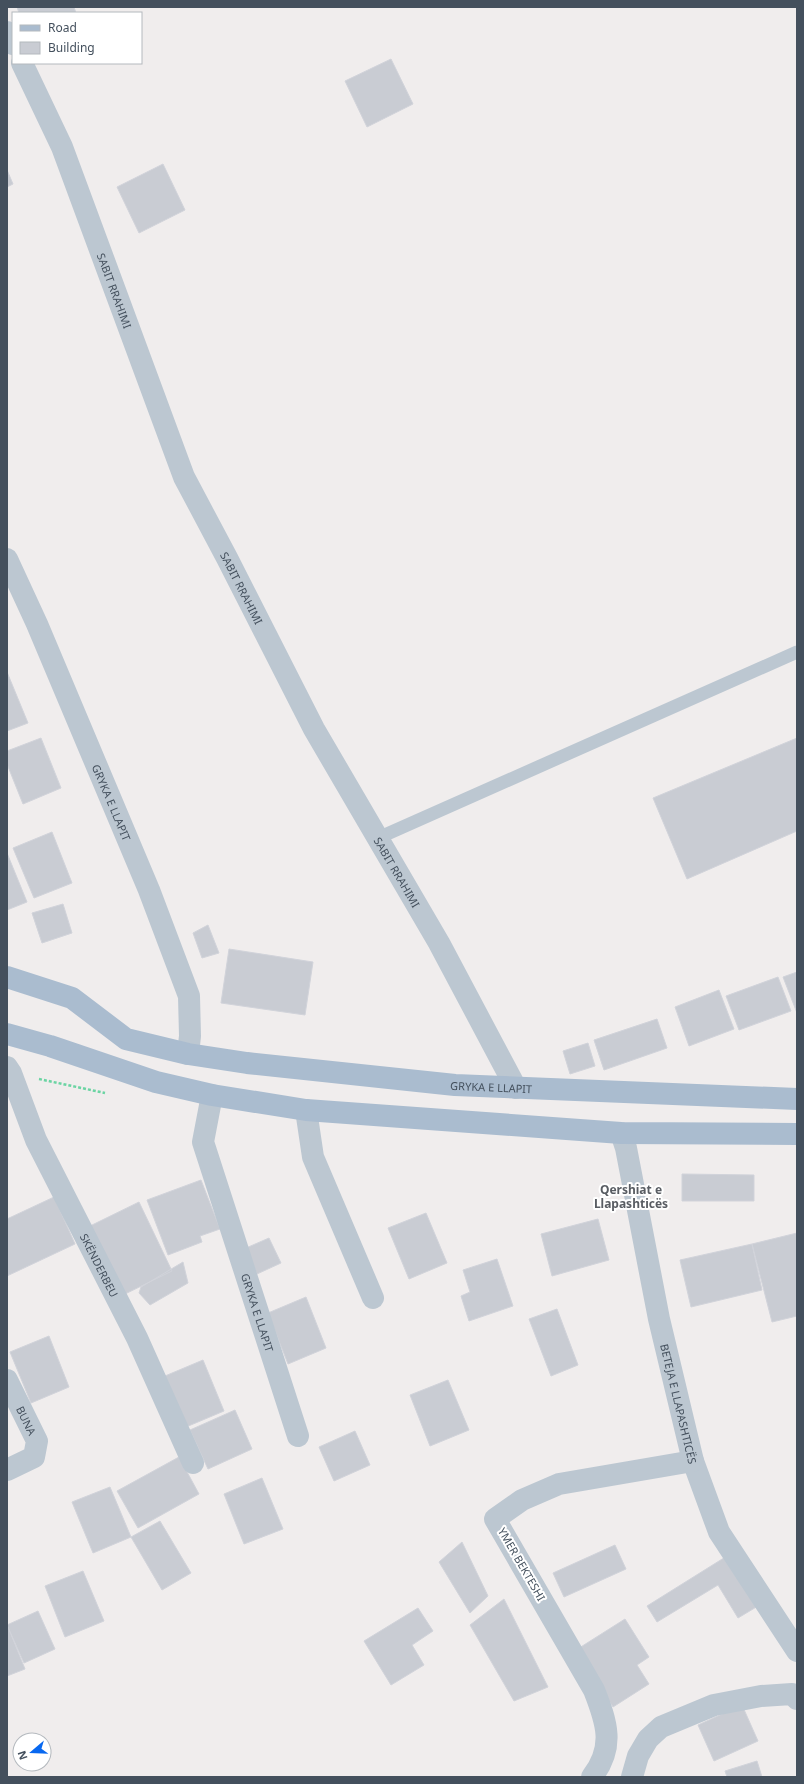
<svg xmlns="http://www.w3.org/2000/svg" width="804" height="1784" font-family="'Noto Sans',sans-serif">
  <rect width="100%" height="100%" fill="#f0eded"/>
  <!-- building -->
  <path fill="#c9ccd3" stroke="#d1d3da" d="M17,7h57l2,6h-57z
    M391,59l22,45 -46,23 -22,-46z
    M163,164l22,46 -46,23 -22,-46z
    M7,170l6,14 -6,3z
    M7,672l21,51 -21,8z
    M41,738l20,50 -38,16 -16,-40v-13z
    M797,738v93l-110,48 -34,-81z
    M52,832l20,51 -38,15 -21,-50z
    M7,853l20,49 -20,8z
    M63,904l9,29 -30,10 -10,-30z
    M208,925l11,28 -17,5 -9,-25z
    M229,949l84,13 -8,53 -84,-12z
    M797,972v41l-14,-36z
    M778,977l13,34 -52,19 -13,-34z
    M719,990l15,39 -45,17 -14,-39z
    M657,1019l10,29 -63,22 -10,-30z
    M588,1043l7,23 -25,8 -7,-23z
    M682,1174l72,1v26h-72z
    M201,1180l19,49 -20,7 2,6 -34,13 -21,-55z
    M54,1197l21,47 -68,32v-57z
    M139,1202l33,69 -49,24 -33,-69z
    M426,1213l21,50 -38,16 -21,-51z
    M598,1219l11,41 -57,16 -11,-42z
    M797,1233v83l-25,6 -20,-78z
    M269,1238l12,25 -24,11 -11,-26z
    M752,1244l10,46 -71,17 -11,-47z
    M497,1259l16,47 -44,15 -8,-25 9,-4 -7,-22z
    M183,1262l5,21 -38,22 -11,-12 2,-6z
    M306,1297l20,51 -38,16 -20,-51z
    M557,1309l21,56 -27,11 -22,-57z
    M49,1336l20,51 -38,16 -21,-51z
    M203,1360l21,51 -38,16 -21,-51z
    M448,1380l21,50 -39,16 -20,-51z
    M235,1410l17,39 -44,20 -18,-39z
    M355,1431l15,34 -36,16 -15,-34z
    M179,1457l20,37 -61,34 -21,-37z
    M262,1478l21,51 -39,15 -20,-50z
    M110,1487l21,50 -38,16 -21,-51z
    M160,1521l31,52 -29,17 -31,-53z
    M462,1542l26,54 -18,17 -31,-51z
    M615,1545l11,24 -62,28 -11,-24z
    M727,1556l31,50 -20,12 -20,-33 -61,37 -10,-16z
    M83,1571l21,50 -39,16 -20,-51z
    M504,1599l44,88 -34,14 -44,-76z
    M418,1608l15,23 -21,14 12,20 -33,20 -27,-44z
    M38,1611l17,38 -31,14 -17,-38z
    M625,1619l24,38 -12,8 12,19 -36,23 -37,-57z
    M8,1627l17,42 -18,7v-48z
    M742,1705l16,36 -44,20 -16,-36z
    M757,1761l5,16h-35l-2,-6z"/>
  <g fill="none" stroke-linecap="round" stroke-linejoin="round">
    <!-- path -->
    <path stroke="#6bd4a3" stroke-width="2.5" stroke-dasharray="3 2" stroke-linecap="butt" d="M39,1079l66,14"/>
    <!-- lane -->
    <path stroke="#bcc7d1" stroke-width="13" d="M378,838l419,-186"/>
    <!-- street -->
    <g stroke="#bcc7d1" stroke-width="22">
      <path d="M7,32l6,12"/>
      <path id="s1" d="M22,63l40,84 122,330 43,81 87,171 125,214 77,145"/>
      <path id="s2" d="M7,559l30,65 112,266 40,106 1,40 -2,18"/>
      <path id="s3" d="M7,1067l4,6 25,67 101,198 56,125"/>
      <path id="s4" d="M212,1095l-9,47 95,294"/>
      <path d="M306,1110l7,47 60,141"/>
      <path id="s5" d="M621,1133l5,15 33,171 34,142 26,71 78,119"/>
      <path id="s6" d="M7,1380l30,61 -3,16 -27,13"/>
      <path d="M592,1777c23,-30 15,-54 2,-87l-99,-171 27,-19 37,-16 134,-23"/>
      <path d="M632,1777l6,-21 10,-17 13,-12 53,-22 47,-9 31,-2 5,5"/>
    </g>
    <!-- primary -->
    <g stroke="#aabccf" stroke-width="22">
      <path id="s7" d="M7,977l65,21 54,41 62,15 59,9 208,22 342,14"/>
      <path d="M7,1034l43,12 106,36 56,13 94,15 315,23 176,1"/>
    </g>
  </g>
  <g text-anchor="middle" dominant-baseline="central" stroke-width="4" stroke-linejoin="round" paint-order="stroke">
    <!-- street labels -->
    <g font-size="11" fill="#44505d" stroke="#fff">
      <text stroke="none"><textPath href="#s1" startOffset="246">SABIT RRAHIMI</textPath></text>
      <text stroke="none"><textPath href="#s1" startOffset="570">SABIT RRAHIMI</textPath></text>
      <text stroke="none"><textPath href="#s2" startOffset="265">GRYKA E LLAPIT</textPath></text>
      <text stroke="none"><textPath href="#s1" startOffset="894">SABIT RRAHIMI</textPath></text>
      <text stroke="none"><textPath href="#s7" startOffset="505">GRYKA E LLAPIT</textPath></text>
      <text stroke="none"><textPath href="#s3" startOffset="219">SKËNDERBEU</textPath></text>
      <text stroke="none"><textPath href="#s4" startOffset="227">GRYKA E LLAPIT</textPath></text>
      <text stroke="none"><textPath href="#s5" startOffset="277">BETEJA E LLAPASHTICËS</textPath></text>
      <text stroke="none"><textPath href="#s6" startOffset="45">BUNA</textPath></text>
      <text transform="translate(522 1564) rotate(60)">YMER BEKTESHI</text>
    </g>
    <!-- neighbourhood labels -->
    <g font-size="12" font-weight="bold" fill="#595d63" stroke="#fff">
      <text x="631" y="1189">Qershiat e<tspan x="631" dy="14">Llapashticës</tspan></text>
    </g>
  </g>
  <!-- border -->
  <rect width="804" height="1784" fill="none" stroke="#44505d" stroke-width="16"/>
  <!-- legend -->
  <rect x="12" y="12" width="130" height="52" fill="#ffffff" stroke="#b4b9be"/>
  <rect x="20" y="25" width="20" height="6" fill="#aabccf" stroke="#b4b9be"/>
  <text x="48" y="32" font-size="12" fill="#44505d">Road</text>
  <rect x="20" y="42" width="20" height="12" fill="#c9ccd3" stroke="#b4b9be"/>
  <text x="48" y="52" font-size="12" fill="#44505d">Building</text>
  <!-- north arrow -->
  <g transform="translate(32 1752) rotate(251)"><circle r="19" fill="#ffffff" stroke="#b4b9be"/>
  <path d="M0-3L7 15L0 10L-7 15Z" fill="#0868f0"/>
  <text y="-6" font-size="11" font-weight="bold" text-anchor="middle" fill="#44505d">N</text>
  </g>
</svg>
